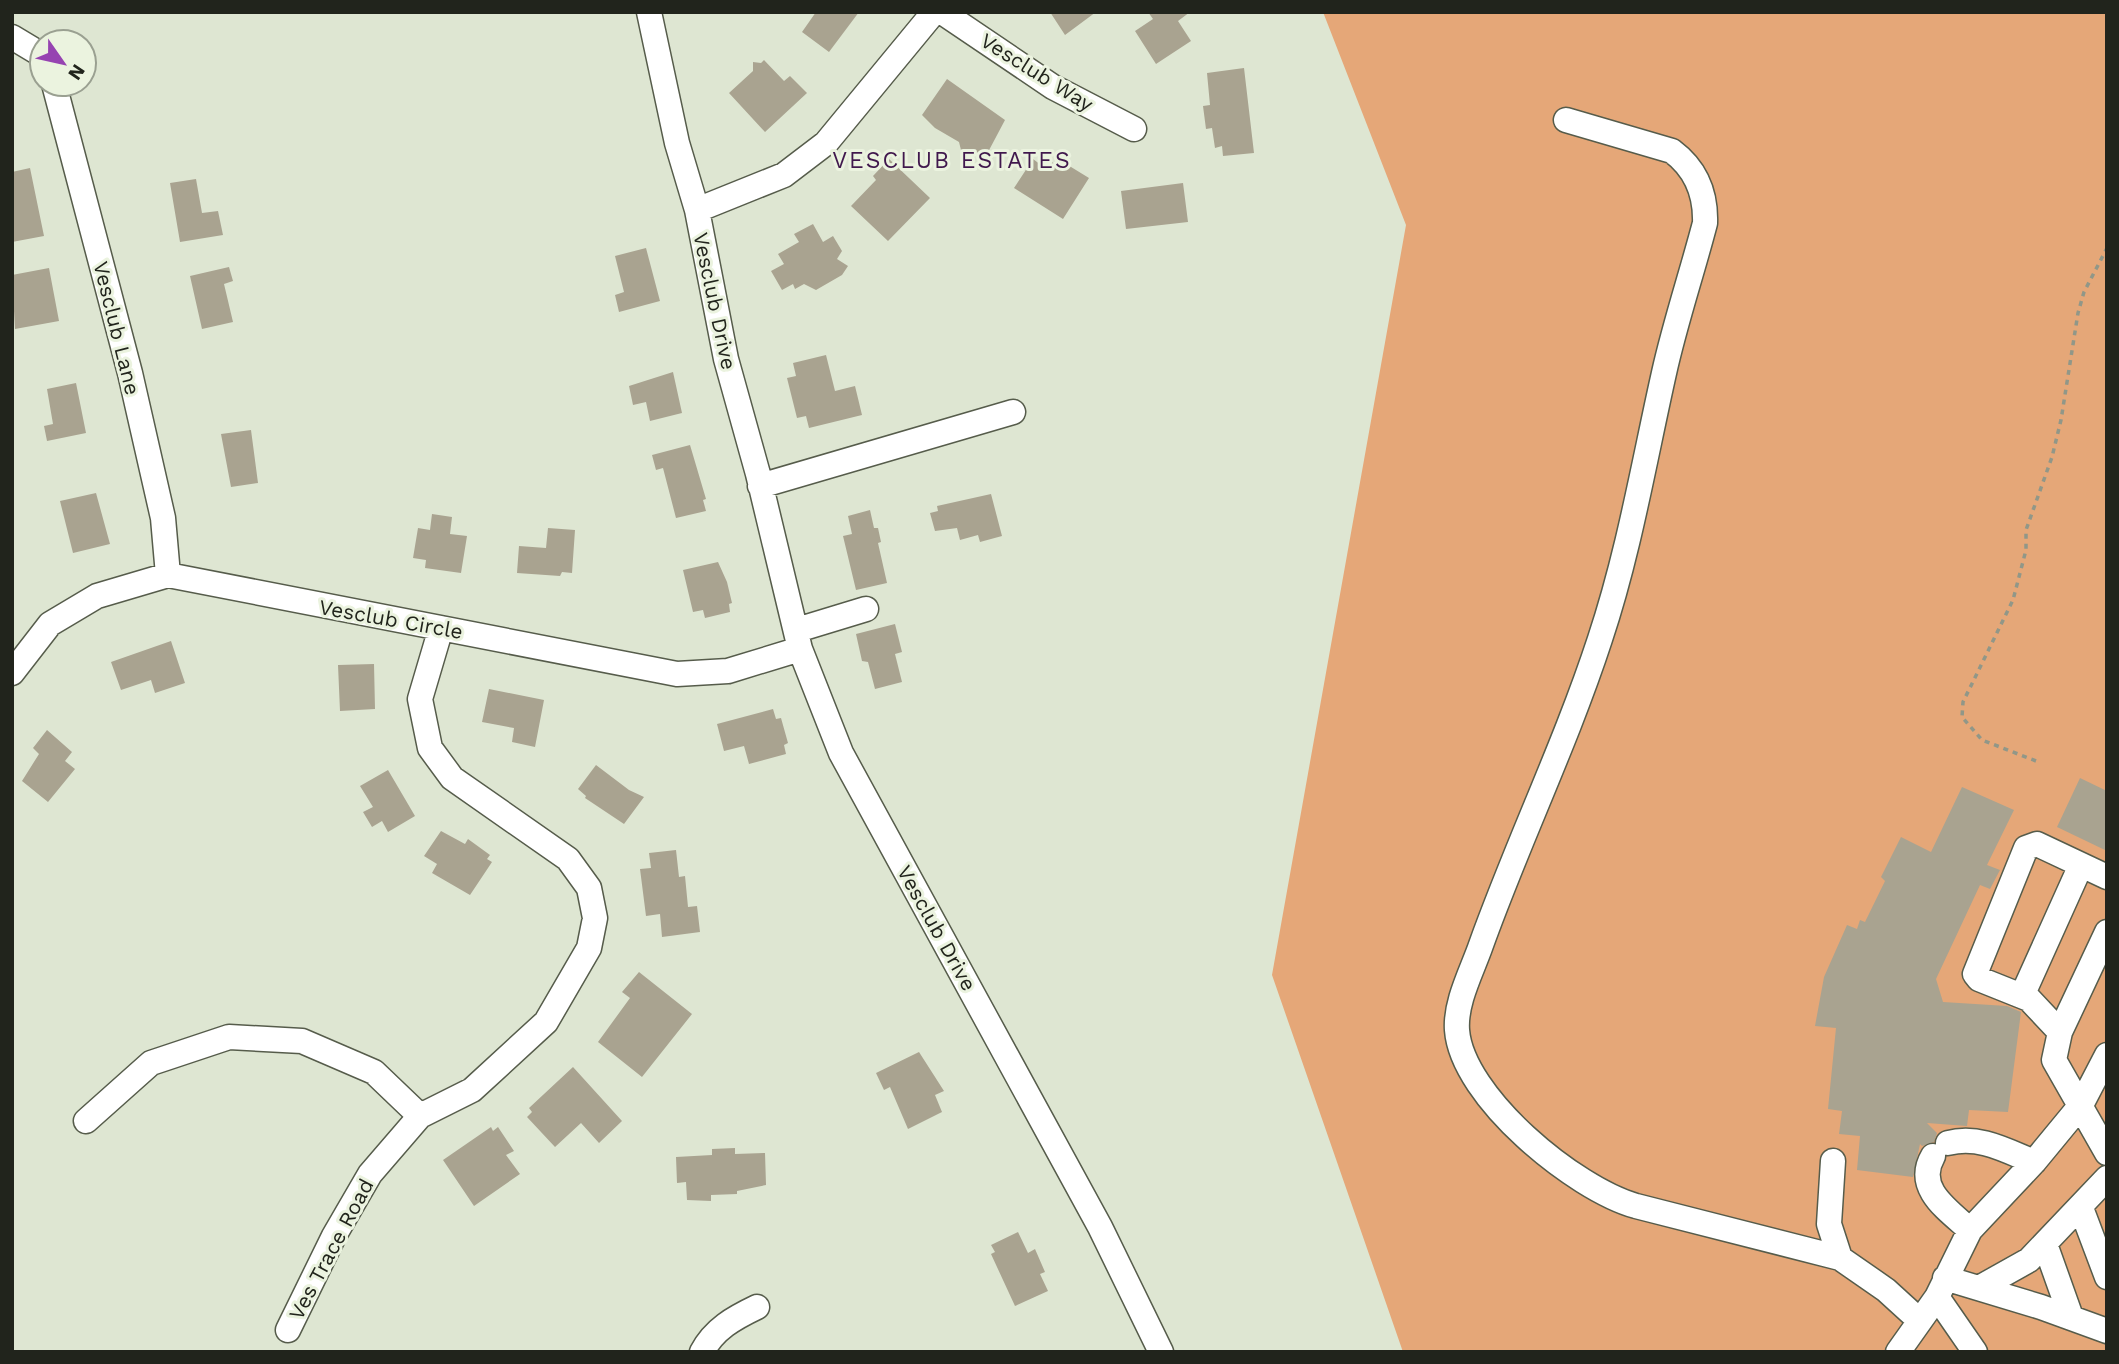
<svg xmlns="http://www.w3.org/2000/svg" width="2119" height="1364" font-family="'Work Sans',sans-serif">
  <rect width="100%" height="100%" fill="#dee6d2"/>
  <!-- green -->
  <path fill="#e5a778" d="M1323,12h784v1340h-704l-131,-377 134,-750z"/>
  <!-- building -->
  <path fill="#a9a390" d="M816,12h43l-30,40 -27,-20z
    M1050,12h46l-31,23z
    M1148,12h42l-12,9 13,20 -35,23 -21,-33 18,-12z
    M764,60l20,21 6,-5 17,17 -42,39 -36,-39 24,-22v-9l8,1z
    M1244,68l10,85 -31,3 -1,-10 -7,2 -3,-20 -6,1 -3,-23 7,-1 -3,-32z
    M947,79l58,41 -18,34 -5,-4 -14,8 -6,-4 -3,-12 -24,-14 -13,-13z
    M1045,158l10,6 3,-5 31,19 -26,41 -49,-31 19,-29 8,6z
    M889,159l41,39 -42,43 -37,-35 25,-26 -3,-4z
    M30,168l14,68 -32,6v-70z
    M196,179l6,34 16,-2 5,24 -43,7 -10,-59z
    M1183,183l5,39 -62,7 -5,-38z
    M813,224l10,18 10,-6 9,15 -5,8 11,7 -6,9 -26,15 -12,-6 -9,5 -2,-5 -11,6 -11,-19 13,-7 -6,-10 21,-12 -5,-8z
    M646,248l14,53 -41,11 -4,-17 9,-3 -9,-36z
    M229,267l4,14 -9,3 9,38 -31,7 -12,-53z
    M49,268l10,53 -44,8 -3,-54z
    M826,355l9,36 20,-5 7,29 -53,13 -3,-12 -9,2 -10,-40 9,-2 -3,-13z
    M673,372l9,41 -32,8 -4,-19 -13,3 -4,-19z
    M76,383l10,50 -39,8 -3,-15 9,-2 -6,-35z
    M251,430l7,53 -27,4 -10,-53z
    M690,445l16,54 -3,1 3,11 -30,7 -13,-50 -7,2 -4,-15z
    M96,493l14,51 -37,9 -13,-52z
    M991,494l11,42 -22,6 -2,-7 -18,5 -3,-12 -22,3 -5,-18 8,-2 -1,-5z
    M870,510l4,18h4l3,14 -3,1 9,40 -31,7 -13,-54 9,-2 -4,-18z
    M432,514l20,3 -2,17 17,2 -6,37 -36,-5 1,-8 -13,-2 5,-30 12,2z
    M548,528l27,2 -3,43 -10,-1 -2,4 -43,-3 2,-27 27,2z
    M718,562l9,20 5,21 -3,1 1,8 -25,6 -2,-8 -10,2 -10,-42z
    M895,624l7,28 -7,2 7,28 -27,7 -7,-27 -6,-1 -6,-27z
    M171,641l14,42 -30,10 -4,-13 -30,10 -10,-28z
    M374,664l1,45 -35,2 -2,-46z
    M489,689l55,11 -9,47 -23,-5 2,-14 -32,-6z
    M773,709l3,10 5,-1 7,25 -4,2 2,9 -37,10 -5,-18 -20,5 -7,-27z
    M47,730l25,22 -7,9 10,8 -27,33 -26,-21 17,-27 -6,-6z
    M596,765l33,25 15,7 -20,27 -39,-26 1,-2 -8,-7z
    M388,770l27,46 -27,16 -6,-11 -10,6 -9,-15 10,-5 -13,-21z
    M2080,778l27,13v60l-50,-24z
    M1962,787l52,23 -27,55 13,5 -10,19 -10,-4 -44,94 7,23 64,4 14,6 -13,100 -39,-2 -2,16 -40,-3 10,10 -3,9 -12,4 -2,-2 -7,33 -56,-7 3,-34 -21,-2 3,-23 -14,-2 8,-81 -21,-2 9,-49 23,-52 10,4 3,-9 5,2 20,-41 -4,-4 20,-40 30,15z
    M441,831l24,13 3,-5 22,16 -3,4 5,3 -22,33 -38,-22 5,-9 -13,-8z
    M676,850l3,27 6,-1 3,31 9,-1 3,26 -38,5 -2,-23 -14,2 -6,-47 11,-1 -2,-15z
    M639,972l53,42 -50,63 -44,-35 32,-44 -8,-6z
    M919,1052l25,39 -9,4 7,17 -34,17 -18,-42 -6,3 -8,-17z
    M573,1067l49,54 -23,22 -18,-20 -26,24 -28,-30 5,-5 -3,-4z
    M491,1127l2,4 5,-4 16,24 -8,4 14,19 -46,32 -31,-46z
    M735,1148v6l30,-1 1,32 -29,6v3l-26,1v6l-24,-1 -1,-18 -9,1 -1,-26 36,-2v-6z
    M1018,1232l10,21 7,-4 10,23 -5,2 8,17 -33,15 -24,-52 4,-2 -4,-7z"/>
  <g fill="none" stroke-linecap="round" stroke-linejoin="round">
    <defs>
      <path id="minor" d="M649,12l28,131 20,67 29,149 32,115 42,175 41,104 259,474 61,125
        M942,12l111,75 81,42
        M12,37l30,18
        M54,84l76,289 33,145 5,57
        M1566,120l106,31c24,18 34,42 33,72 -13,50 -30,100 -41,150 -20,89 -35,179 -64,266 -34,104 -82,203 -119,306 -9,26 -26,57 -24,85 5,67 118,159 179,176l204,52 46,32 34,31
        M697,210l87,-35 42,-32 108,-131
        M760,486l253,-74
        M797,630l69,-21
        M12,673l38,-49 47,-28 71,-21 509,99 51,-3 72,-22
        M2107,877l-70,-33 -11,4 -51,126 4,5 50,20 31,33 -6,28 53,93
        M2022,996l59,-131
        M2060,1032l47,-100
        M86,1121l65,-58 78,-26 73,4 72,31 46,44
        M1948,1143c31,-8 57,7 86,19
        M1933,1156c-19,32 15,54 37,74
        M1833,1161l-4,63 11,34
        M2081,1208l26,69
        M2045,1244l26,73
        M1945,1278l96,29 66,24
        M1979,1288l50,-28 78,-82
        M1937,1297l38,55
        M288,1330l46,-94 36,-62 50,-58 52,-26 74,-68 43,-74 6,-30 -6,-30 -21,-29 -116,-81 -22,-30 -10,-49 21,-71
        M702,1352c12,-23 32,-34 55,-45
        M1898,1352l39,-55 33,-67 64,-68 47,-57 26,-50"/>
    </defs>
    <!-- minor casing -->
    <use href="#minor" stroke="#565c4b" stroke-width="27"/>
    <!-- path -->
    <path stroke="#919788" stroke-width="3.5" stroke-dasharray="5 5" stroke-linecap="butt" d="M2036,761l-54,-21 -20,-23 1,-15 50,-102 13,-50v-20l26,-73 9,-37 17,-107 6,-21 23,-44"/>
    <!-- minor -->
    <use href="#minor" stroke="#fff" stroke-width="24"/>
  </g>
  <g text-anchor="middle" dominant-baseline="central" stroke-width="6" stroke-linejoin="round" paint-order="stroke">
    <!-- street labels -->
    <g font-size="21" fill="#21241c" stroke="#ebf3df">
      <text transform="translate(1037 72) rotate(32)">Vesclub Way</text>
      <text transform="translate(715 301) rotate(78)">Vesclub Drive</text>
      <text transform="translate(117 328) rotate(76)">Vesclub Lane</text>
      <text transform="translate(391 619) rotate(10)">Vesclub Circle</text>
      <text transform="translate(937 928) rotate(61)">Vesclub Drive</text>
      <text transform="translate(331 1249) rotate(-62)">Ves Trace Road</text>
    </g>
    <!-- neighbourhood labels -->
    <g font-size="23" letter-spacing="2" fill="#40184d" stroke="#ebf3df">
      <text x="952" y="160">VESCLUB ESTATES</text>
    </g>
  </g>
  <!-- border -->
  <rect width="2119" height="1364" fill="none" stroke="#21241c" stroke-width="28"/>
  <!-- north arrow -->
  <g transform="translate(63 63) rotate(124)"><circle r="33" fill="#ebf3df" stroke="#9aa091" stroke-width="2"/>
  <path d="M0-5L12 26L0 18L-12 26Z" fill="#9643b1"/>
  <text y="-10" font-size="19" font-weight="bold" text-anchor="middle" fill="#21241c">N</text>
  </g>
</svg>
